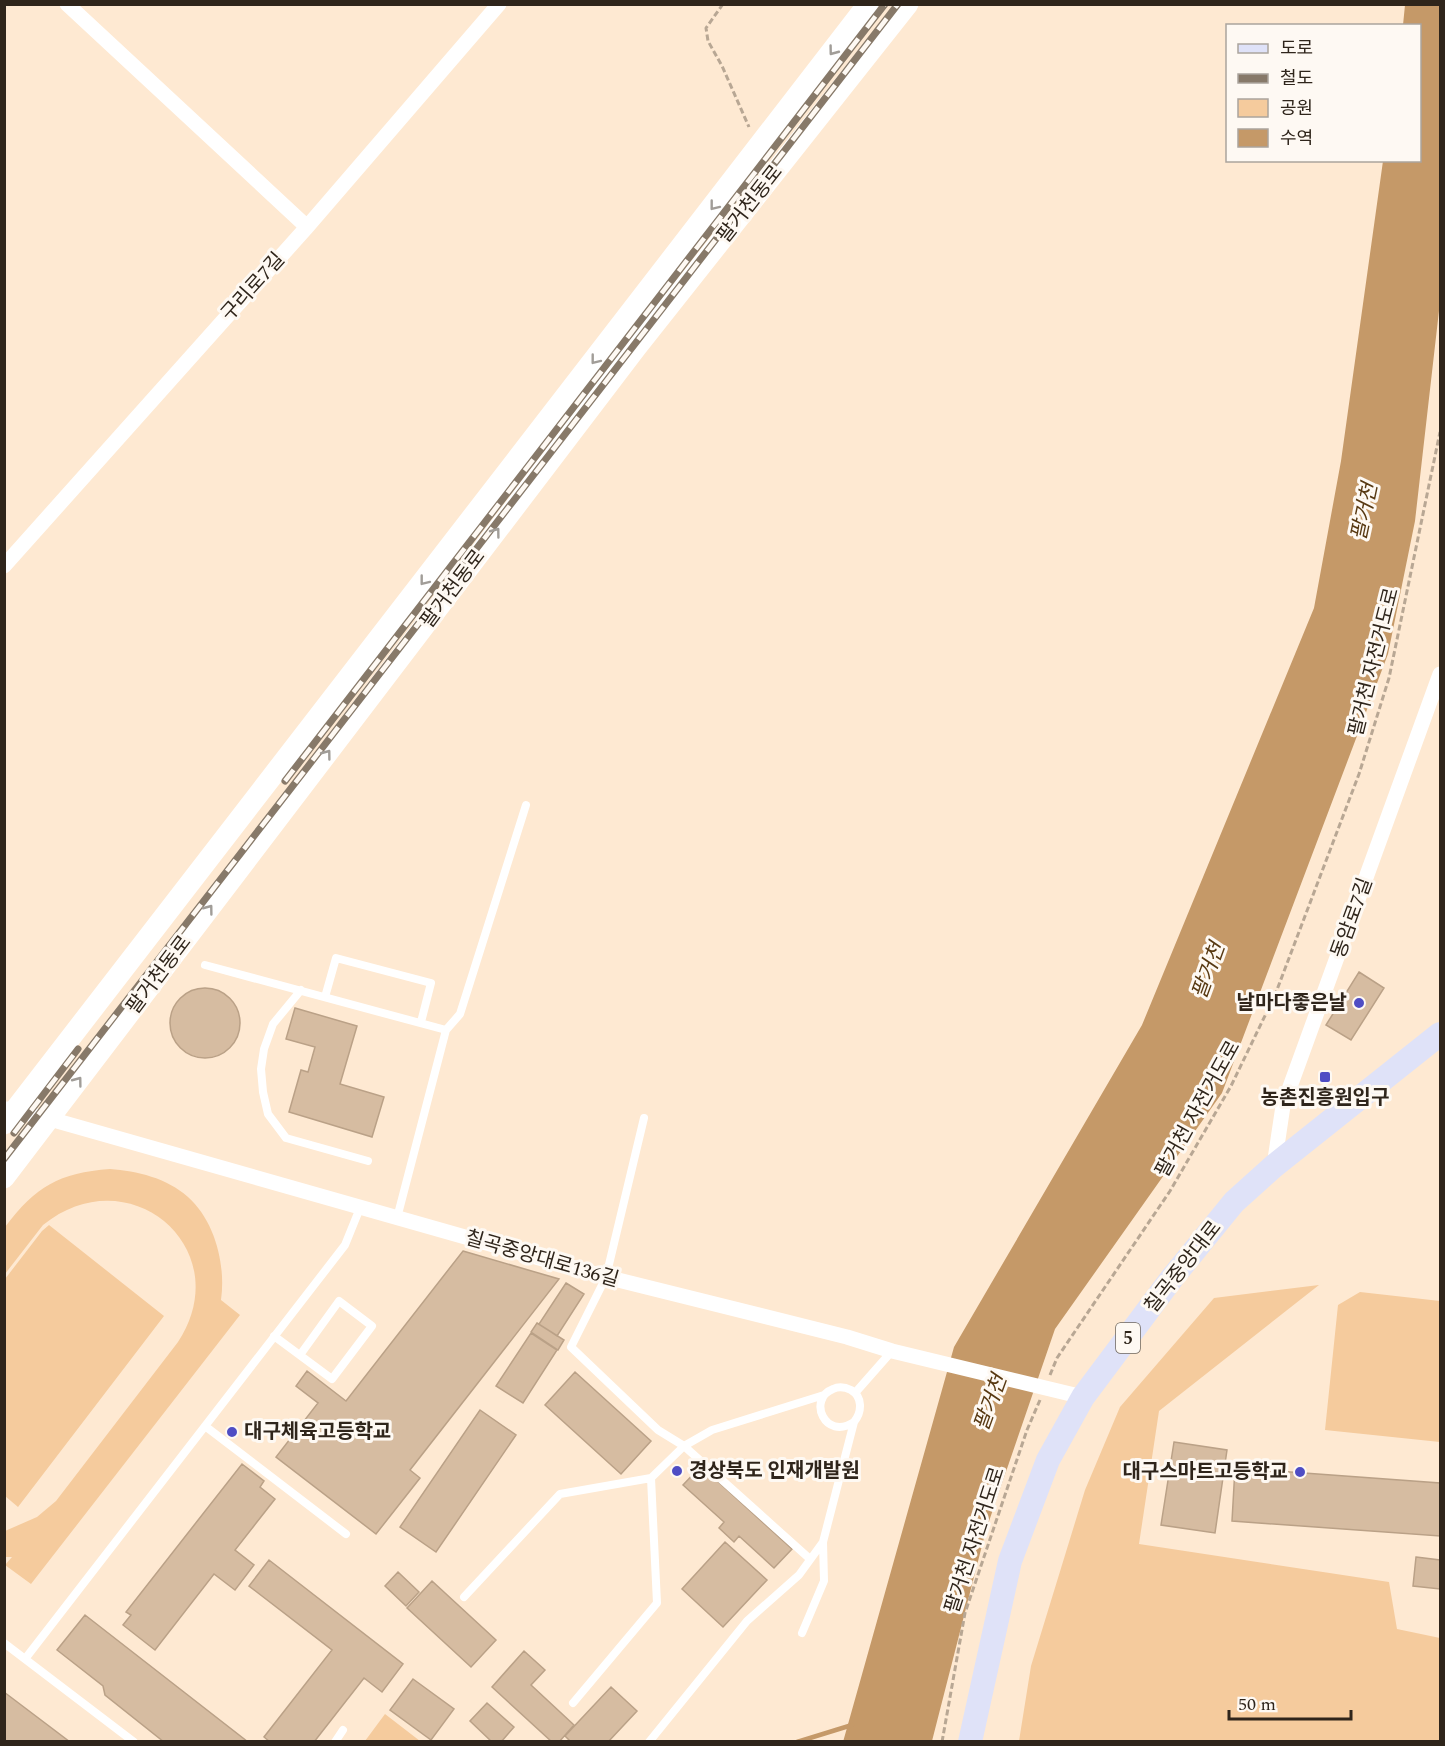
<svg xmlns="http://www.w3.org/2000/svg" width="1445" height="1746" font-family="Spectral,'Noto Sans KR',serif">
  <rect width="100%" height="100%" fill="#fee9d2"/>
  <!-- green -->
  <path fill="#f5cb9d" d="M110,1169c27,2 57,9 78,28 27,24 38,68 33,103l19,15 -209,269 -26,-19 7,-8h-7v-26l32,-14 19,-16 122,-159c61,-93 -49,-187 -135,-117l-38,49v-47c31,-41 54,-54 105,-58z
    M49,1225l115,91 -146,191 -13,-11v-217l37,-48z
    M1319,1285l-160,126 -20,133 250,38 8,47 43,9v103h-421l12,-75 54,-176 35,-83 94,-109z
    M1360,1292l80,9v141l-115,-12 13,-125z
    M385,1714l35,27h-55z"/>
  <!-- water -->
  <path fill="#c59968" d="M1405,5h35v297l-25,219 -27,133 -166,439 -167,236 -69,201 -54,211 -89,1 111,-395 188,-322 172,-417 27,-147 42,-300 37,-1v-134l-17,-1z"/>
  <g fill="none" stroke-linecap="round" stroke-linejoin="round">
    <!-- stream -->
    <path stroke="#c59968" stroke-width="4.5" d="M797,1742l55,-17"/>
  </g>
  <!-- building -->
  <path fill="#d6bca1" stroke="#baa187" stroke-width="1.5" d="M1359,972l25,16 -33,52 -25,-15z
    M170 1023a35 35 0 1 1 70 0a35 35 0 1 1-70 0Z
    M295,1008l62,18 -17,58 44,13 -12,40 -83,-25 12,-42 7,2 7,-25 -29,-8z
    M463,1251l96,28 -149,191 10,8 -44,56 -100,-77 42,-54 -22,-17 11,-15 39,30z
    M566,1283l18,11 -27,42 -18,-12z
    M537,1323l27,17 -6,10 -27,-18z
    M531,1333l26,17 -34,53 -27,-17z
    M575,1372l76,69 -30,33 -76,-69z
    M480,1410l36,25 -80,117 -36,-25z
    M1174,1442l53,8 -12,83 -54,-8z
    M242,1464l22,17 -4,6 15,12 -40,51 19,15 -19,25 -21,-16 -59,76 -32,-25 8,-10 -5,-3z
    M701,1466l91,83 -18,19 -35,-32 -5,6 -15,-14 5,-6 -41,-37z
    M1235,1468l205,15v53l-208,-15z
    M725,1542l42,38 -44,47 -41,-38z
    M1416,1557l24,3v29l-27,-3z
    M269,1560l134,104 -21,28 -18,-14 -50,64h-44l-6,-5 68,-87 -83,-64z
    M398,1572l21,20 -13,14 -21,-20z
    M432,1581l64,59 -25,27 -64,-59z
    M85,1615l163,127h-84l-59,-47 -2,-9 -46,-36z
    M524,1651l21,19 -14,15 43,40 -15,17h-7l-60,-55z
    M413,1679l41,30 -23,31 -41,-30z
    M611,1687l26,24 -29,31h-37l-6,-6z
    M4,1692l66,50h-66z
    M487,1703l27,24 -13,15h-9l-22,-21z"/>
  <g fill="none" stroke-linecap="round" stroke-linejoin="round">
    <!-- path -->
    <path stroke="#b8a794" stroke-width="3" stroke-dasharray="6 3" stroke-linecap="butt" d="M723,4l-17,24 2,13 14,25 27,61
      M1050,1375l7,-17 113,-167 61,-105 44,-91 84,-221 30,-96 51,-246
      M942,1742l23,-129 62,-183 13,-30"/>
    <!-- lane -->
    <path stroke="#fff" stroke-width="8" d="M205,965l241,65 -49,188
      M301,990l-28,34 -9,25 -3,20 2,23 5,22 18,24 82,23
      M325,997l11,-39 95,25 -10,39
      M446,1030l14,-16 66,-209
      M644,1118l-38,159 -35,70 87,83 26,16 126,113
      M274,1336l58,43 40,-53 -33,-25 -39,54
      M855,1393l37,-42
      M205,1426l141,108
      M464,1597l96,-103 91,-16 33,-32 28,-16 112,-35
      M802,1633l22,-52 -1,-39 31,-120c8,-10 9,-25 -3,-32 -6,-3 -12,-4 -18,-1 -26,10 -8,52 21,33
      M4,1643l130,99
      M25,1659l320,-414 15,-37
      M573,1703l84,-100 -6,-125
      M335,1742l8,-12
      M649,1742l98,-121 52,-46 24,-33"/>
    <!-- street -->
    <path stroke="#fff" stroke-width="15" d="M67,4l240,223
      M4,566l303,-339 192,-223
      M7,1109l43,10 556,158 241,60 45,14 191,46
      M1274,1166l9,-60 157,-432"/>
    <!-- secondary -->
    <path stroke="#fff" stroke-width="21" d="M4,1124l864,-1120
      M4,1178l632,-830 272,-344"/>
    <!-- primary -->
    <path stroke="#dfe2f8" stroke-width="24" d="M970,1742l40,-181 38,-101 35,-63 89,-119 62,-76 40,-36 166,-132"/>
    <defs>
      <path id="rail" d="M285,781l600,-777
        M14,1133l64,-84
        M4,1159l894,-1155"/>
    </defs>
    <!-- rail casing -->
    <use href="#rail" stroke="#877969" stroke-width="7"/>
    <!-- rail -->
    <use href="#rail" stroke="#fef9f3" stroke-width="4.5" stroke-dasharray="14" stroke-linecap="butt"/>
  </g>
  <!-- one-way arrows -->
  <defs><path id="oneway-chevron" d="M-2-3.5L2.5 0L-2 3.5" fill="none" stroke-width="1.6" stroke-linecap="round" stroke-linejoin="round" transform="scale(1.5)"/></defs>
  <g stroke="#a19d98">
    <use href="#oneway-chevron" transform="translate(833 51) rotate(127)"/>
    <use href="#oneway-chevron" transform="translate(714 206) rotate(128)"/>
    <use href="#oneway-chevron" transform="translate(595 360) rotate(128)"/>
    <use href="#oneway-chevron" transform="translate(496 532) rotate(-53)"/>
    <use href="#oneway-chevron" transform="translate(424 581) rotate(128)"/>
    <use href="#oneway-chevron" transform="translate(327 754) rotate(-53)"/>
    <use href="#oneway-chevron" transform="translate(209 909) rotate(-53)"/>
    <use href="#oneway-chevron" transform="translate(78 1081) rotate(-53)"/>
  </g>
  <!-- markers -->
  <g fill="#4f4dc4" stroke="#fef9f3" stroke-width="2">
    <circle cx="1359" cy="1003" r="6"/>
    <rect x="1319" y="1071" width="12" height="12" rx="3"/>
    <circle cx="232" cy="1432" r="6"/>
    <circle cx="677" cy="1471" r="6"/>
    <circle cx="1300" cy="1472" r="6"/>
  </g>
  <g text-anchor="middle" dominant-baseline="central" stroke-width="6" stroke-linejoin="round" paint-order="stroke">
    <!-- shield labels -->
    <rect fill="#fef9f3" stroke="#6d655c" stroke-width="1.5" x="1116" y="1323" width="24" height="30" rx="4.5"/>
    <g font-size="18" font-weight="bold" fill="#2f251b">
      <text x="1128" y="1338">5</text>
    </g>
    <!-- street labels -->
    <g font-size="20" fill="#2f251b" stroke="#fef9f3">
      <text transform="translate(750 204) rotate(-52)">팔거천동로</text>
      <text transform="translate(253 287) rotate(-48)">구리로7길</text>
      <text transform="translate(453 589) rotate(-53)">팔거천동로</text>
      <text transform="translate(1374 662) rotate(-76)">팔거천 자전거도로</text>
      <text transform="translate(1352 918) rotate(-70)">동암로7길</text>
      <text transform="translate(159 975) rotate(-53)">팔거천동로</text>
      <text transform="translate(1198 1109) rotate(-61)">팔거천 자전거도로</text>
      <text transform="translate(542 1259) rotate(16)">칠곡중앙대로136길</text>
      <text transform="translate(1183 1267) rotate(-52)">칠곡중앙대로</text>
      <text transform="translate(975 1540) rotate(-72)">팔거천 자전거도로</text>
    </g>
    <!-- poi labels -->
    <g font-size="20" font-weight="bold" fill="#2f251b" stroke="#fef9f3" text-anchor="end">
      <text x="1347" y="1003">날마다좋은날</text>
      <text x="1325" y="1098" text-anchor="middle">농촌진흥원입구</text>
      <text x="244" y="1432" text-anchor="start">대구체육고등학교</text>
      <text x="689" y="1471" text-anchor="start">경상북도 인재개발원</text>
      <text x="1288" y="1472">대구스마트고등학교</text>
    </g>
    <!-- water labels -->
    <g font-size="21" font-style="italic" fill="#583912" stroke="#fef9f3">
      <text transform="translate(1365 512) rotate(-78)">팔거천</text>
      <text transform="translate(1209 971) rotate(-70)">팔거천</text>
      <text transform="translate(991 1403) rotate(-70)">팔거천</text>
    </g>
  </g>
  <!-- border -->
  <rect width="1445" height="1746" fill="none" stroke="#2f251b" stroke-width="12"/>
  <!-- legend -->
  <rect x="1226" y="24" width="195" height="138" fill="#fef9f3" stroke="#aba49d" stroke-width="1.5"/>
  <rect x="1238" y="44" width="30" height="9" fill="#dfe2f8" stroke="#aba49d" stroke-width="1.5"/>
  <text x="1280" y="54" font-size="18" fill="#2f251b">도로</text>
  <rect x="1238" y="74" width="30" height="9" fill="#877969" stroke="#aba49d" stroke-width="1.5"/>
  <text x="1280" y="84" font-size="18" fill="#2f251b">철도</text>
  <rect x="1238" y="99" width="30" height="18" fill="#f5cb9d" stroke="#aba49d" stroke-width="1.5"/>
  <text x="1280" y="114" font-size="18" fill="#2f251b">공원</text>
  <rect x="1238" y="129" width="30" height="18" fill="#c59968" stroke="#aba49d" stroke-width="1.5"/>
  <text x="1280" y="144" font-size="18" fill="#2f251b">수역</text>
  <!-- scale -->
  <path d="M1229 1710v9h122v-9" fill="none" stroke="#2f251b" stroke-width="3"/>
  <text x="1238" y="1710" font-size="18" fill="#2f251b" stroke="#fef9f3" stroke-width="4.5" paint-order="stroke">50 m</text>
</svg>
